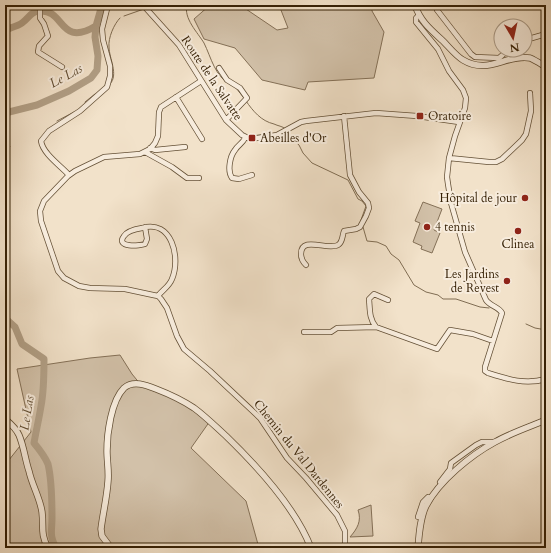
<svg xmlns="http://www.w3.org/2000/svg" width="551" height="553" font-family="Cardo,serif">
  <rect width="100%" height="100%" fill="#f2e2ca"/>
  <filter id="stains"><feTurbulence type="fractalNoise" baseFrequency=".005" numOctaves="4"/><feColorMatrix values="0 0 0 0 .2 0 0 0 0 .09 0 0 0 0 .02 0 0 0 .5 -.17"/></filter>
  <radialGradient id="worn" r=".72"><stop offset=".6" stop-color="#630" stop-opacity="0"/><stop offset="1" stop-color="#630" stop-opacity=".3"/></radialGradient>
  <!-- green -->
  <path fill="#d2c1a9" stroke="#847057" d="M210,5h30l37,25 11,-2 -9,-23h93v6l12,21 -10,46 -66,4 -3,8 -43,-10 -27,-32 -31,-9 -10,-20z
    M423,202l19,7 -8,21 6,3 -8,20 -11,-4 1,-3 -9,-4 7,-19 -5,-2z
    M120,355l12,19 9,11 30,10 39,26 -19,27 55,53 13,47h-254v-83l26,-33 -14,-63 73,-11z
    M371,505l2,31 -23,1c7,-8 12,-16 8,-27z"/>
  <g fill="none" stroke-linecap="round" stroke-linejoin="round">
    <!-- stream -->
    <path stroke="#806d53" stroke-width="1" d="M187,5c-4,13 11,28 17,38 7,14 11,34 26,41
      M124,16l20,-7
      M110,84c9,-9 -1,-26 -1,-37 -1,-9 5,-23 11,-29
      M236,88l8,10
      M246,101c7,10 15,20 28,23 4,2 8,2 12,5
      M85,102l10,-8
      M57,121l17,-9
      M288,131l1,5 10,9 4,8 9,10 36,17 10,19 4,2 4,5 -5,14
      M5,152l5,-5
      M363,227l4,14 10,1 9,4 5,8 8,6 15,25 12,7 12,3 5,4h13l24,8 9,1
      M526,324l9,4 11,2"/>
    <!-- river -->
    <path stroke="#b2a087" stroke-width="7" d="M5,30c5,-2 13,-4 17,-7 7,-5 9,-12 18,-12 25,-2 19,37 56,15
      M5,113l32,-8 32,-14 22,-13 6,-8 1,-14 -3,-19 1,-11 6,-21
      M5,318l10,9 7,17 22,15c0,16 0,32 -3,47 -2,13 -5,25 -7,37 5,6 11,14 14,21 4,17 4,37 4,54 0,14 -3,16 4,30"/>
    <defs>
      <path id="minor" d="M40,5v13l4,6 4,12 -9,10 -1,6 24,15
        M143,5l36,40 47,75 16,15 8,4 27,-4 24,-13 5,-1 70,-8 41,3 42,6
        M436,5l1,5 34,44 4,3 24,1
        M419,15l-3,3v4l22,27 11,22 14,19 3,8 -1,10 -10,28 -6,22 -2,19 1,7 3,19 14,49 21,48c4,6 13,7 16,13l-17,54v4l3,2c19,6 37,12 58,6
        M525,40l21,-6
        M498,59l10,-9
        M219,68l8,12 13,8 7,10 -21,22
        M201,81l-40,26 -2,5 -1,24 -3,7 -5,6 -10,5 -36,3 -29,14 -7,5 -24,25 -4,10 1,10 17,50 6,7 15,8 11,2 35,1 28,6 5,1 3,3 6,9 10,28 7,13 26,22 50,47 27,40 19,20 31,37 8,16v17
        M176,97l26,42
        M245,138c-2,5 -7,7 -10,12 -5,6 -8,21 -3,28l7,1 13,-4
        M150,148l5,2 30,-3
        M145,152l27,15 15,11h12
        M449,158l40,4h7l6,-3 20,-19 4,-6 5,-23 -1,-18
        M69,175c-8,-9 -26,-21 -28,-34l8,-10 31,-20 27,-24 3,-11v-10l-7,-26 -1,-11 6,-24
        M145,227l2,12 -2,5c-5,2 -30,4 -21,-8 3,-5 12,-7 18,-8 30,-9 39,30 30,51 -3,8 -10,11 -14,17
        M306,265c-3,-3 -5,-6 -5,-11 0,-19 27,-3 37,-9 5,-3 4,-9 6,-14l12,-2 4,-2 6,-11 3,-8 -1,-5 -9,-11 -9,-17 -6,-59
        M376,327c-7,-8 -6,-18 -7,-28l5,-5 14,6
        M304,332h27l6,-4 39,-1 61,22 13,-19 23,4 20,7
        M440,482l10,-13 1,-6 25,-18 6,-3h13
        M418,517l5,-15 5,-5 3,1"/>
      <path id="tertiary" d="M415,5c5,16 16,25 28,36 6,6 13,15 20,19 25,15 43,-6 67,-2 5,2 11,6 16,9
        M5,419c6,5 11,9 14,16 5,12 6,24 10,36 3,14 11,27 13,41 2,16 -2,21 6,36
        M111,548l-9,-12 -1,-7c2,-16 6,-32 7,-48 1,-10 -1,-20 -1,-30 0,-17 4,-50 17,-63 9,-8 22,-3 32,1 13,5 26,11 38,19 11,8 21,18 32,28 30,29 70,73 85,112
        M418,548c1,-13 2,-30 8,-42 13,-25 45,-51 69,-64 16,-9 34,-15 51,-22"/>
    </defs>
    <!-- minor casing -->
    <use href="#minor" stroke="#645036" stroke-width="6"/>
    <!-- tertiary casing -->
    <use href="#tertiary" stroke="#645036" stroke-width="7"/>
    <!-- minor -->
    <use href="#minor" stroke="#f7ecdd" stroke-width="4.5"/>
    <!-- tertiary -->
    <use href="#tertiary" stroke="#f7ecdd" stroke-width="5.5"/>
  </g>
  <!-- markers -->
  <g fill="#8f2418" stroke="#f7ecdd" stroke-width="1.5">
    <rect x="416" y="112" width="8" height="8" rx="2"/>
    <rect x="248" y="134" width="8" height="8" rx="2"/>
    <circle cx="525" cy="198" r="4"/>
    <circle cx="427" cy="227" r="4"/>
    <circle cx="518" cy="231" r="4"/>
    <circle cx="507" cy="281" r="4"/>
  </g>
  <g text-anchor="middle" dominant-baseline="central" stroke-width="4" stroke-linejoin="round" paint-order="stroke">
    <!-- street labels -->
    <g font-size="12" fill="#352005" stroke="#f7ecdd">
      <text transform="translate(212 78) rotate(56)">Route de la Salvatte</text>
      <text transform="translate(299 454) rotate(51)">Chemin du Val Dardennes</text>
    </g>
    <!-- poi labels -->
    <g font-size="12" fill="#352005" stroke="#f7ecdd" text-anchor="start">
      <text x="428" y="116">Oratoire</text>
      <text x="260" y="138">Abeilles d'Or</text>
      <text x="517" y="198" text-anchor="end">Hôpital de jour</text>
      <text x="435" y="227">4 tennis</text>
      <text x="518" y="244" text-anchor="middle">Clinea</text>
      <text x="499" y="274" text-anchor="end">Les Jardins<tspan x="499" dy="14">de Revest</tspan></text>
    </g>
    <!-- water labels -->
    <g font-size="13" font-style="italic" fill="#614d32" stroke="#f7ecdd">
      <text transform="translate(66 76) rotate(-29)">Le Las</text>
      <text transform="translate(27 413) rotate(-81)">Le Las</text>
    </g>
  </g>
  <!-- margin -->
  <rect width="551" height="553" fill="none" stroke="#f2e2ca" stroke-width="20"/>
  <rect x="6" y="6" width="539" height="541" fill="none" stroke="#352005" stroke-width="2"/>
  <rect x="10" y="10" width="531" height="533" fill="none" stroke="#352005"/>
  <!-- north arrow -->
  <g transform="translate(513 38) rotate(171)"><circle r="19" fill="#f7ecdd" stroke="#a99a87"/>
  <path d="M0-3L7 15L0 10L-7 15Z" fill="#8f2418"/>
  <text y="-6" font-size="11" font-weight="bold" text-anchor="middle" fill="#352005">N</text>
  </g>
  <rect width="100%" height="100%" filter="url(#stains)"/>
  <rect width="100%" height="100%" fill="url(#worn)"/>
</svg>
